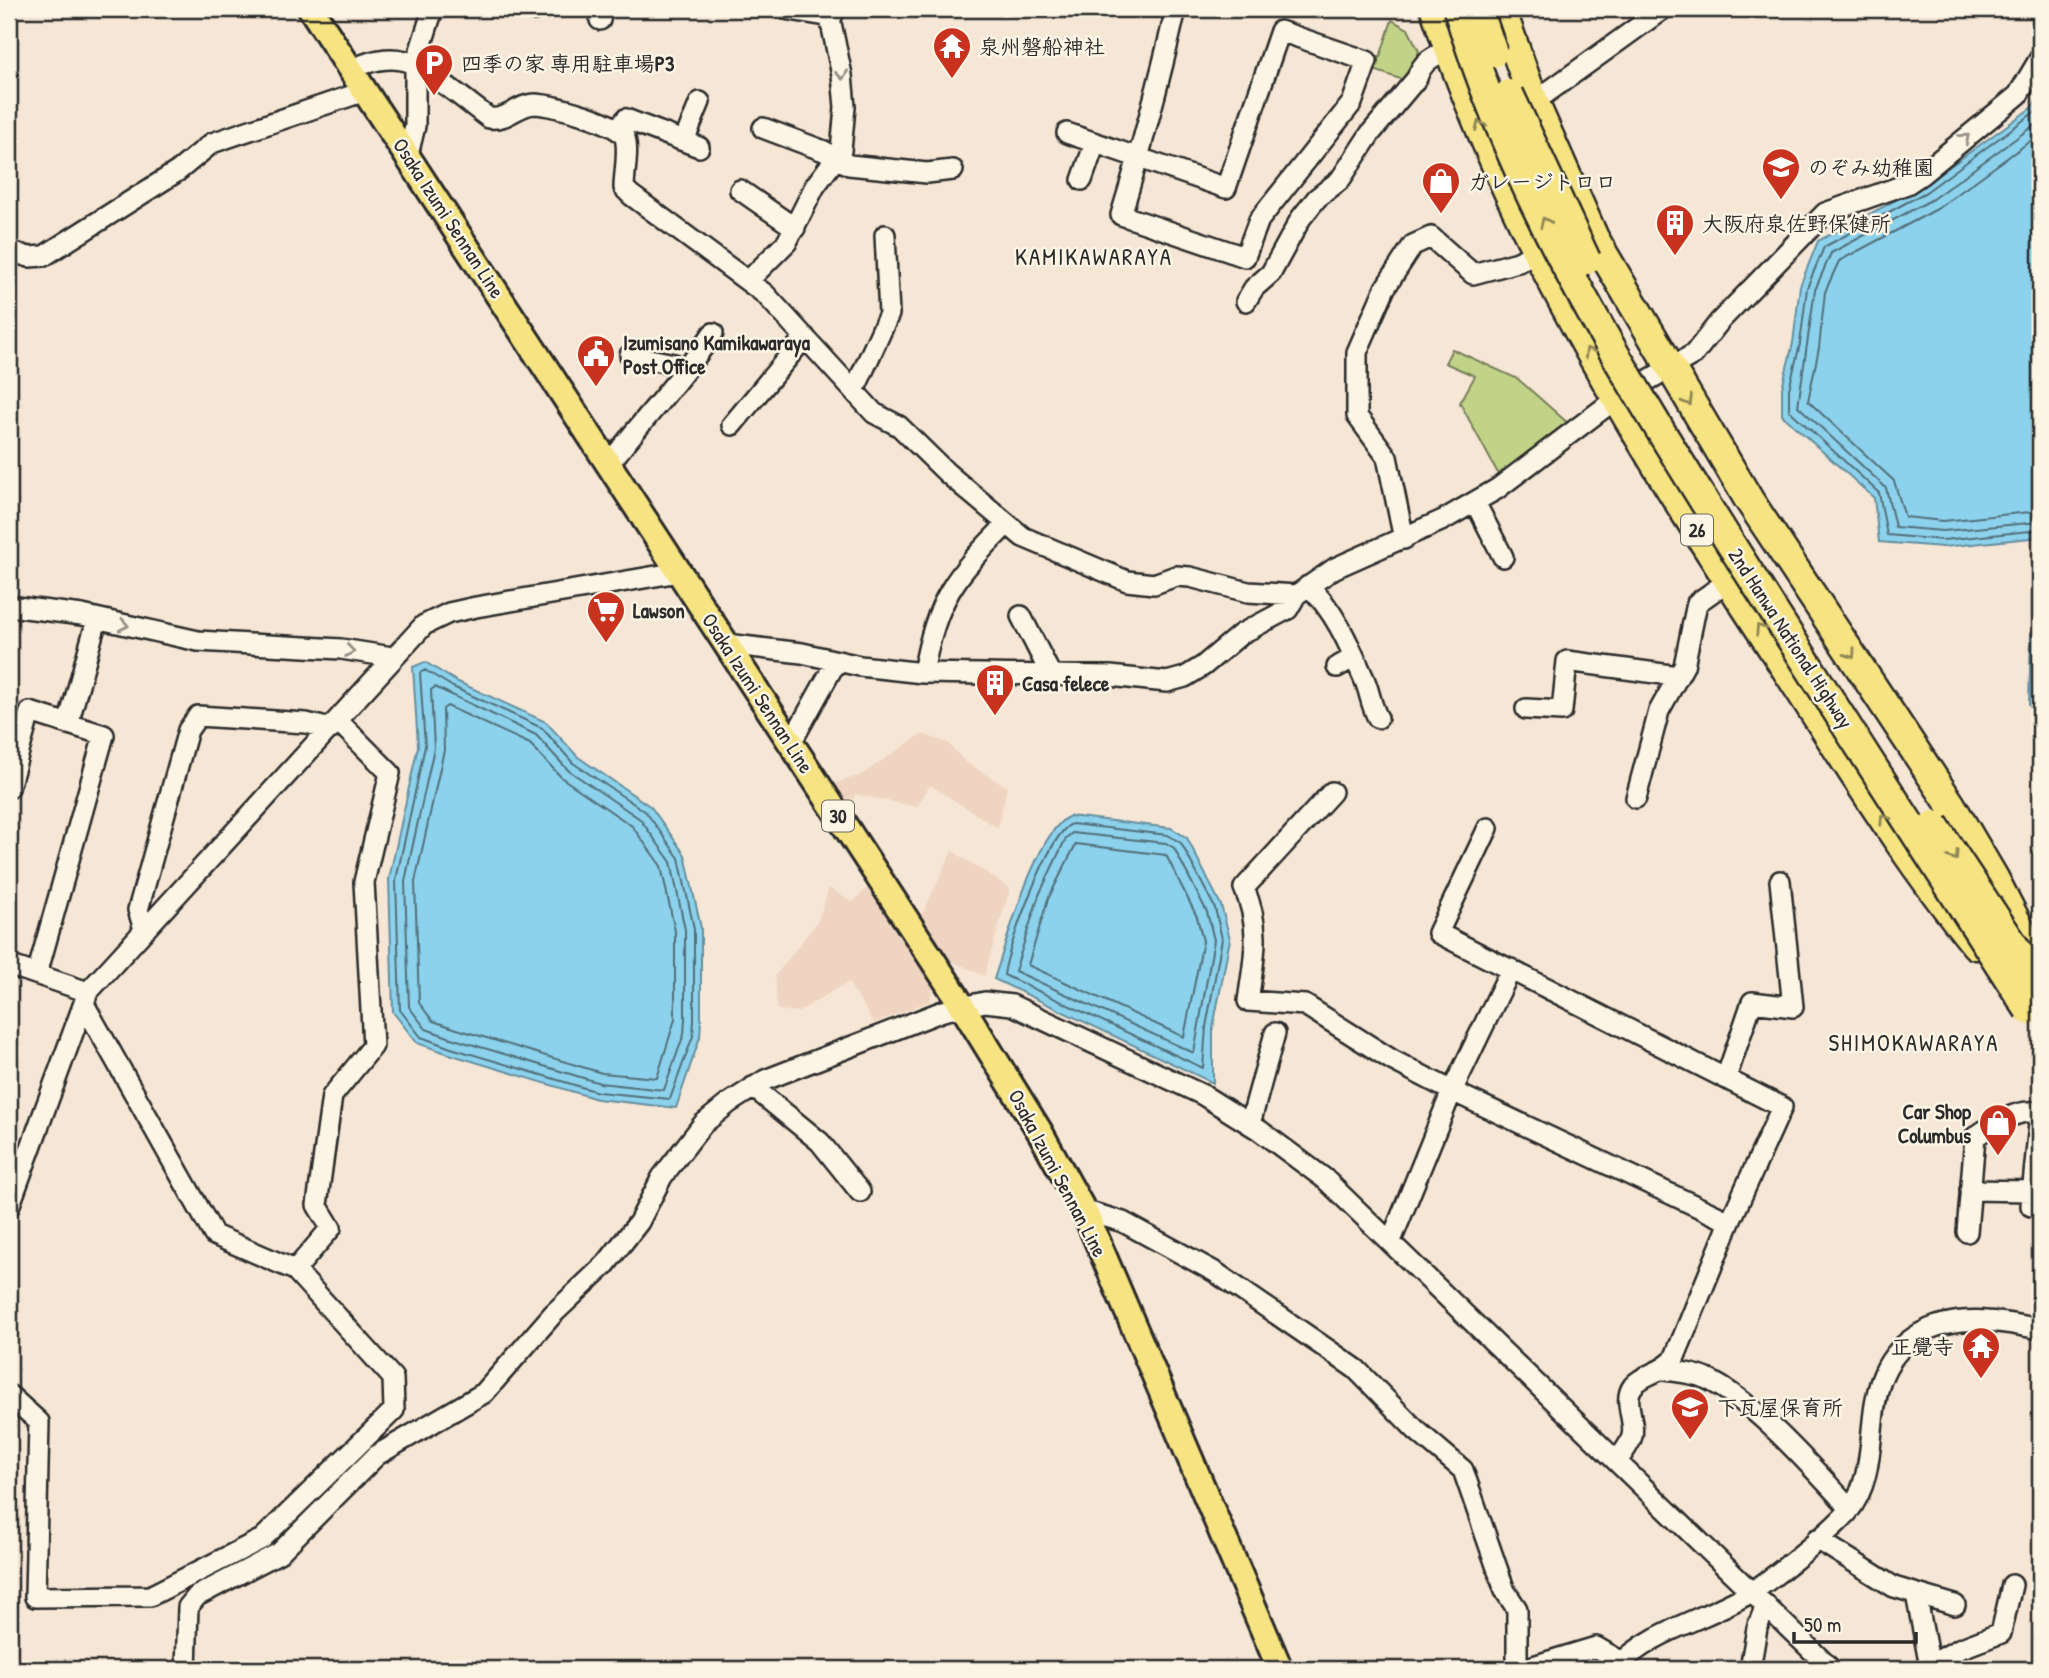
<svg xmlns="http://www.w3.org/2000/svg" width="2049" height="1678" font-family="'Patrick Hand','Klee One',sans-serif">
  <rect width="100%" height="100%" fill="#f6e6d5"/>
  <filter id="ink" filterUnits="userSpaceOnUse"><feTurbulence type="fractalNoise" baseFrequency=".0143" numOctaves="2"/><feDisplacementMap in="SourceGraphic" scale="14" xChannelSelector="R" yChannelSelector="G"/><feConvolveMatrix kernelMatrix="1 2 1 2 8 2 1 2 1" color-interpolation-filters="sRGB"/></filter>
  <g filter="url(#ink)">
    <!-- built -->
    <path fill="#efd4c1" d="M922,734l26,9 17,19 42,25 -9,41 -68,-43 -13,22 -61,-13 -8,14 -16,-24 29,-9z
      M952,851l58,37 -26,88 -38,-18 -26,-39z
      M869,886l64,98 -3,17 -56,22 -26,-41 -50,30 -21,-2 -2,-34 43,-55 11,-33 24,14z"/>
    <!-- green -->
    <path fill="#c2d388" stroke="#767f5a" stroke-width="2" d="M1392,20l16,9 11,22 -13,30 -35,-12 5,-13 4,1z
      M1452,349l66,30 52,46 -69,54 -41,-76 15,-27 -30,-13z"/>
    <!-- water -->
    <path fill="#8cd2ed" stroke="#658f9f" stroke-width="2" d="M2040,96v441l-97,10 -64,-5 -5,-44 -92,-83v-27l11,-45 7,-57 18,-45 105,-55 108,-78z
      M2040,629v95l-11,-19 2,-72z
      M425,662l31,19 90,41 32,35 73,50 34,48 16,73v92l-1,17 -24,71 -79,-9 -148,-45 -32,-11 -24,-31 -4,-133 29,-133 -5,-79z
      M1070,816l101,12 16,10 34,67 9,34 -17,89v55l-219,-104c12,-35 43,-150 76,-163z"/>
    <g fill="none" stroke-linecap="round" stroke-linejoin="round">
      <!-- shore -->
      <path stroke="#526e79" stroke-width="2" d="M2040,108l-114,84 -102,55 -17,41 -7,56 -11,45v21l90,83 8,42 56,5 97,-10
        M2040,121l-109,79 -100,53 -16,37 -17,116 88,82 9,39 48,4 97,-9
        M2040,134l-103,75 -98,52 -14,31 -6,56 -11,53 86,80 11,36 38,4 97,-10
        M2040,637l-4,65 4,9
        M425,670l28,17 89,41 31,35 73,49 33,46 15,71v91l-1,16 -23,63 -72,-7 -147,-44 -30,-11 -21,-27 -4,-130 29,-134 -5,-73z
        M435,687l101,48 32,35 72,49 31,43 14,68v89l-1,15 -20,56 -64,-7 -146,-44 -28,-10 -17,-22 -4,-126 29,-133 -3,-58z
        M447,706l83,38 32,34 70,48 29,40 14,65v88l-18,59 -55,-5 -145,-44 -24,-8 -14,-18 -4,-121 29,-132 -1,-41z
        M1072,824l96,11 13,8 34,65 7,31 -16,88 -3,41 -199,-93c3,-26 46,-145 68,-151z
        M1072,833l94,10 8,5 33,64 7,28 -20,113 -179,-82 24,-76 27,-57z
        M1076,844l90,11 31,62 6,24 -19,96 -156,-72 20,-66z"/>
      <defs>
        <path id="minor" d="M784,9l48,8
          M533,10v-1
          M600,20l2,-11
          M352,70c15,-9 37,-14 54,-9 19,6 64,43 83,57 18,3 29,-14 46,-14 18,1 83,17 90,34 4,13 -1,36 -1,50l7,7 134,99 109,119 25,13 48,47 76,64 104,44 27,3 22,-8 14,1 58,15 48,3 39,-27 108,-48 54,-31 120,-91 77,-44 26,-33 105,-108 82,-29 15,-10 96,-79 22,-37
          M1534,102l129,-93
          M618,128l8,-9 73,28
          M763,128l61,23 25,14 78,8 26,-3
          M1067,133l159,55 54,-157 87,30 -15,42 -93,117 -14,37 -124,-42c21,-68 39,-137 55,-206
          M684,141l16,-39
          M408,155l7,-29v-60l18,-57
          M1082,180l13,-37
          M740,190l55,38
          M9,251l20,6 15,-1 134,-85 34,-28 153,-52
          M748,281l39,-39 28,-56 26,-35 4,-44 -3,-32 -14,-66
          M1246,301l8,-13 17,-15 30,-55 16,-20 23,-18 30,-46 47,-56c5,-17 17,-22 32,-29
          M630,355l44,9 9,8
          M854,391l35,-77 -4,-79
          M732,425l73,-88
          M607,461l9,-6c32,-41 68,-79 97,-122
          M1475,502l28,55
          M1404,539l-17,-82 -30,-41v-64l28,-64 28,-43 18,-8 42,37 45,-12 18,-10
          M1308,586c26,22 43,63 57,95 5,12 6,25 13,37
          M9,606l73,9 116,26 143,8 51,8
          M1021,616l31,61
          M726,644l76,9 58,13 63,7 187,3 57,6 18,-5 18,-11 38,-32 47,-25 8,-14
          M1337,667l16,-9
          M923,673c14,-75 31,-96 84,-149
          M1526,709l36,2 5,-50 111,15
          M68,724l29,-105
          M791,743l45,-81
          M9,788l21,-76 74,23 -67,239
          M1332,792l-88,96c18,41 10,70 4,113l57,4 87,55 60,31 278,131
          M1636,798l23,-87 25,-45 13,-63 31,-22
          M1488,828l-50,105 344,174 -52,115 -56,137c-11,14 -30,14 -41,27 -11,14 3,35 -1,50 -2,9 -10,17 -14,25
          M144,929l-6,-19 50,-180 10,-14 108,7 25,6
          M9,965l79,27
          M1726,1078l26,-76 41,5 -13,-126
          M753,1087l67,55 40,50
          M1250,1124l25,-91
          M1970,1190l62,1
          M2031,1206l9,-93
          M9,1207l79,-215 336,-367 25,-12 27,-6 203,-35
          M1083,1210l40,12 92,50 141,97 60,61 47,40 42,121 12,18v60
          M1967,1232l8,-95c17,-12 44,-30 65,-24
          M1391,1241l61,-150 59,-122
          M295,1270l36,-42 -14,-23 15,-109 41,-50 -9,-164 26,-109 -52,-52
          M1665,1370c14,2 30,3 42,9 50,24 105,89 143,129
          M9,1395l30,27 -4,175 115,-1 112,-57 132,-129 -1,-32 -98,-108 -81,-35 -130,-231
          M1817,1539l77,48 61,18
          M1916,1594l14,73
          M186,1669l2,-62 9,-11 82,-43 98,-98 107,-62 69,-79 53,-50 33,-42 23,-45 41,-53 26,-21 36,-23 178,-69 42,-9 27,3 191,90 56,35 66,49 506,490
          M1523,1669l73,-22 26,15
          M1615,1669c38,-41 92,-49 138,-78 24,-16 75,-57 94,-78 44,-52 2,-133 69,-177 37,-24 84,-15 124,-7
          M1750,1669l7,-41 9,-23
          M1923,1669l36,-20 42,-16 11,-48"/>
        <path id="major" d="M311,9l638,976 91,147 47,85 193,452"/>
        <path id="highway" d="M1435,9c80,239 215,453 353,663 60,92 118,188 188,273
          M1501,9l33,93 60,136 155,262 202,305 43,73 46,90"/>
      </defs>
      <!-- minor casing -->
      <use href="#minor" stroke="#2b2b2b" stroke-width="24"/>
      <!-- major casing -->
      <use href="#major" stroke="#2b2b2b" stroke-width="30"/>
      <!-- highway casing -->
      <use href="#highway" stroke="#2b2b2b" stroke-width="33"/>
      <!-- minor -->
      <use href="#minor" stroke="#fcf5e5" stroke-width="19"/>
      <!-- major -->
      <use href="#major" stroke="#f6e381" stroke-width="24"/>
      <!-- highway -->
      <use href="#highway" stroke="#f6e381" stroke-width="28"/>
      <defs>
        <path id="highway-bridge" d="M1458,9c56,188 164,361 267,526 100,159 203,317 304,475
          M1478,9l15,44
          M1509,94l77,166
          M1934,825l106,160"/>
      </defs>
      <!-- highway-bridge casing -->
      <use href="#highway-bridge" stroke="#2b2b2b" stroke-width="33" stroke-linecap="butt"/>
      <!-- highway-bridge -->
      <use href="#highway-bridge" stroke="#f6e381" stroke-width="28"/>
    </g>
    <!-- one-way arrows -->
    <defs><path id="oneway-chevron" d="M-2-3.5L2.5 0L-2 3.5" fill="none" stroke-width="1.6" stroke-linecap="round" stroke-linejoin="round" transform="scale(1.75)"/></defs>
    <g stroke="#949088">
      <use href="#oneway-chevron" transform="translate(842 75) rotate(83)"/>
      <use href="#oneway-chevron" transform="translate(1965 138) rotate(-40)"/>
      <use href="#oneway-chevron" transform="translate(124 625) rotate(12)"/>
      <use href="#oneway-chevron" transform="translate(350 651) rotate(8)"/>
    </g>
    <g stroke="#908756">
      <use href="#oneway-chevron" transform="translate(1480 125) rotate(-112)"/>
      <use href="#oneway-chevron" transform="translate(1545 222) rotate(-115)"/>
      <use href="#oneway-chevron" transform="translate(1589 352) rotate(-120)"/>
      <use href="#oneway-chevron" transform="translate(1688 401) rotate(59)"/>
      <use href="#oneway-chevron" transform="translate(1760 629) rotate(-123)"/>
      <use href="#oneway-chevron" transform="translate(1851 654) rotate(56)"/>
      <use href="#oneway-chevron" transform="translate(1884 819) rotate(-123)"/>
      <use href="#oneway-chevron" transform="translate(1954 856) rotate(57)"/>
    </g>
  </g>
  <!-- icons -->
  <defs>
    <symbol id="temple-pin" viewBox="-11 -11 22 30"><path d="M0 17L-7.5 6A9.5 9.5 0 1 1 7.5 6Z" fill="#c8321e" stroke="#fcf5e5"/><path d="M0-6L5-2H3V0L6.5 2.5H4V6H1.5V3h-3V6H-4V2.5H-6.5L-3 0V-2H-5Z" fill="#fff"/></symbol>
    <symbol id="parking-pin" viewBox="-11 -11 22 30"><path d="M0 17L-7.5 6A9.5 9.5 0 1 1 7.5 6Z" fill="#c8321e" stroke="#fcf5e5"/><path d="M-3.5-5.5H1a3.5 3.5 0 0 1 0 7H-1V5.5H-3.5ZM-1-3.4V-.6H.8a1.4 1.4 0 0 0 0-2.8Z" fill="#fff"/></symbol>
    <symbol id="school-pin" viewBox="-11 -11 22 30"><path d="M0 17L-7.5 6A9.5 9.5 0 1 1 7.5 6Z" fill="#c8321e" stroke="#fcf5e5"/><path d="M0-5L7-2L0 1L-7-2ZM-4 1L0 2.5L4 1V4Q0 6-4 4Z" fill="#fff"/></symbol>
    <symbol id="shop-pin" viewBox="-11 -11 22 30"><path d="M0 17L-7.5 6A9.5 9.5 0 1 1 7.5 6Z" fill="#c8321e" stroke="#fcf5e5"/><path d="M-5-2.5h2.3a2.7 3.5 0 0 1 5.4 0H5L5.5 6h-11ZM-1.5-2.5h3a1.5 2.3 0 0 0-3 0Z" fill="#fff"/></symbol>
    <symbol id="building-pin" viewBox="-11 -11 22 30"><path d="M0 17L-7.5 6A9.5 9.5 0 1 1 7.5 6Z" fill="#c8321e" stroke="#fcf5e5"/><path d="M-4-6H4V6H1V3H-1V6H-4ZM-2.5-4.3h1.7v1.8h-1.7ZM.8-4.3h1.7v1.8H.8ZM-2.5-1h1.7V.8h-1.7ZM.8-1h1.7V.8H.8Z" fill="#fff"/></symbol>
    <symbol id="civic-pin" viewBox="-11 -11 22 30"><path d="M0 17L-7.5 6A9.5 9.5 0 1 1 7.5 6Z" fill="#c8321e" stroke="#fcf5e5"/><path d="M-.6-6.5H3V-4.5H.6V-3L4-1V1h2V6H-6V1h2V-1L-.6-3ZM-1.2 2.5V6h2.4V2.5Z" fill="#fff"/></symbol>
    <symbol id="supermarket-pin" viewBox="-11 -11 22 30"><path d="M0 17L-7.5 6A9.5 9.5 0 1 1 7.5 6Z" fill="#c8321e" stroke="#fcf5e5"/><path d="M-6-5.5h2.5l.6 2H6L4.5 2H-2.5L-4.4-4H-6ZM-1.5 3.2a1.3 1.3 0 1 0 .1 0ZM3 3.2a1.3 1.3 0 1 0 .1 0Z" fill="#fff"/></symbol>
  </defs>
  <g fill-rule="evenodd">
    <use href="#temple-pin" x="930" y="24" width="44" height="60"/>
    <use href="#parking-pin" x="412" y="41" width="44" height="60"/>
    <use href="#school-pin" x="1759" y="145" width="44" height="60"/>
    <use href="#shop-pin" x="1419" y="159" width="44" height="60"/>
    <use href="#building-pin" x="1653" y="201" width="44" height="60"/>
    <use href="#civic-pin" x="574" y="332" width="44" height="60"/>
    <use href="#supermarket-pin" x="584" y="588" width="44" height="60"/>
    <use href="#building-pin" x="973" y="661" width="44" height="60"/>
    <use href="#shop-pin" x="1976" y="1101" width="44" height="60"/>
    <use href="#temple-pin" x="1959" y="1324" width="44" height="60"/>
    <use href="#school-pin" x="1668" y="1385" width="44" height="60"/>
  </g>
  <g text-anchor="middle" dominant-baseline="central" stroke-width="5" stroke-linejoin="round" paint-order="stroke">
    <!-- shield labels -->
    <g fill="#fcf5e5" stroke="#6a6863" stroke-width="2">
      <rect x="1681" y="514.5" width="32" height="31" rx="5"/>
      <rect x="822" y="800.5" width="32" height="31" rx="5"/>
    </g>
    <g font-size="19" font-weight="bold" fill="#2b2b2b">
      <text x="1697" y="530">26</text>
      <text x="838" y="816">30</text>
    </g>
    <!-- poi labels -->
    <g font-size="21" font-weight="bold" fill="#2b2b2b" stroke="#fcf5e5" text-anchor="start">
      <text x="979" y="46">泉州磐船神社</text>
      <text x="461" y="63">四季の家 専用駐車場P3</text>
      <text x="1808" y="167">のぞみ幼稚園</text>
      <text x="1468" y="181">ガレージトロロ</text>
      <text x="1702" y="223">大阪府泉佐野保健所</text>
      <text x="623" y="342">Izumisano Kamikawaraya<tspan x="623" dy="24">Post Office</tspan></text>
      <text x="633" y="610">Lawson</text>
      <text x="1022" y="683">Casa felece</text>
      <text x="1971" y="1111" text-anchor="end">Car Shop<tspan x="1971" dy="24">Columbus</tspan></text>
      <text x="1954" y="1346" text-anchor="end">正覺寺</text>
      <text x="1717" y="1407">下瓦屋保育所</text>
    </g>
    <!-- street labels -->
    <g font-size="21" fill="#2b2b2b" stroke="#fcf5e5">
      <text transform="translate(449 218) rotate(57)">Osaka Izumi Sennan Line</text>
      <text transform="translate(1791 638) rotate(57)">2nd Hanwa National Highway</text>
      <text transform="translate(758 693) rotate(57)">Osaka Izumi Sennan Line</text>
      <text transform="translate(1058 1173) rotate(62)">Osaka Izumi Sennan Line</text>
    </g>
    <!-- neighbourhood labels -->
    <g font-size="23" letter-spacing="2" fill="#2b2b2b" stroke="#fcf5e5">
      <text x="1094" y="256">KAMIKAWARAYA</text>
      <text x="1914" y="1042">SHIMOKAWARAYA</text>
    </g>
  </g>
  <!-- margin -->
  <rect width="2049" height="1678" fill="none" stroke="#fcf5e5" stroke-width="35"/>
  <rect x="18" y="18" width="2014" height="1643" fill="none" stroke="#2b2b2b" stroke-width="2.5" filter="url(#ink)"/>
  <!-- scale -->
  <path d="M1794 1632v10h122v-10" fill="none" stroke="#2b2b2b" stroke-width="3.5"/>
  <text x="1804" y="1632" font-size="21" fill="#2b2b2b" stroke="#fcf5e5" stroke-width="5" paint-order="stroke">50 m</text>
</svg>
